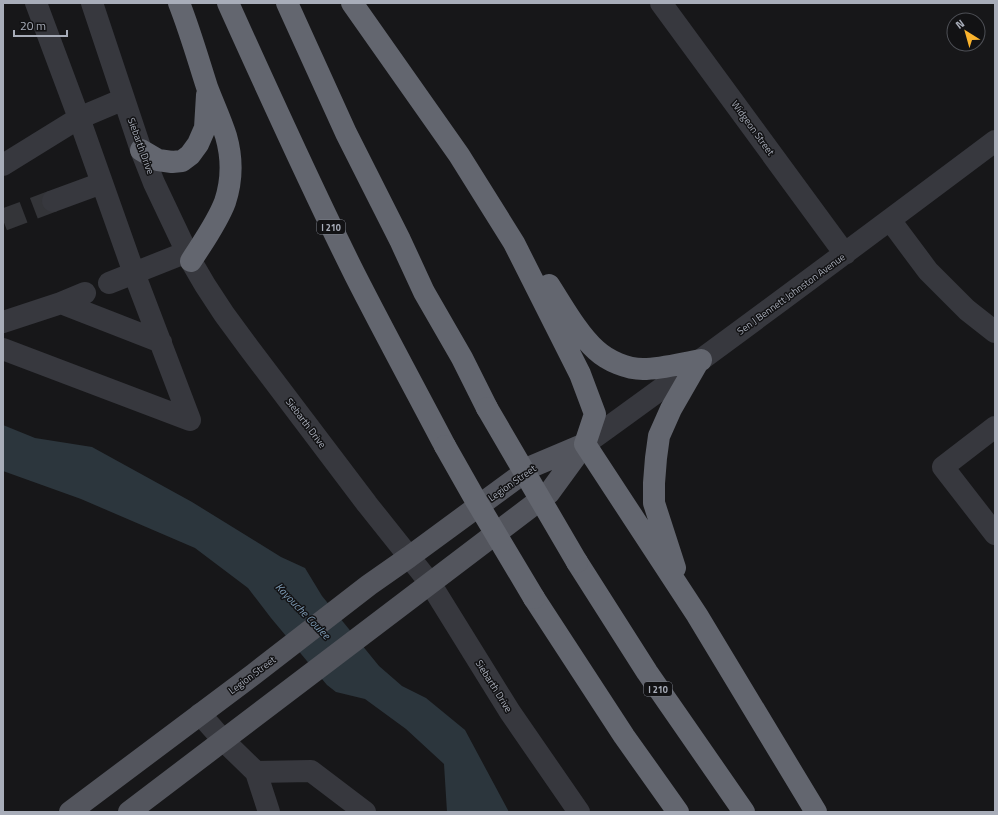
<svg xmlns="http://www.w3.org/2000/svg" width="998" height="815" font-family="'Titillium Web',sans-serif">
  <rect width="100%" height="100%" fill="#171719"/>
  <!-- water -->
  <path fill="#2c363d" d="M3,425l32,13 57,9 100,55 89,55 24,11 17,28 57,70 23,20 24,12 39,32 44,82h-62l-3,-48 -38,-35 -41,-30 -29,-7 -9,-7 -56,-67 -23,-30 -53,-40 -114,-49 -78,-28z"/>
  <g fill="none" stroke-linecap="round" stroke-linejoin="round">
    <!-- minor-tunnel -->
    <path stroke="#343539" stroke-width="22" stroke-dasharray="22 11" stroke-linecap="butt" d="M3,220l50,-19"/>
    <!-- minor -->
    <path stroke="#37383e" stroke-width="22" d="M92,3l49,147 13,33 37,78 14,24 19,29 25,34 118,156 63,79 80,129 69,100
      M661,3l184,251
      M3,165l76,-47 -43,-115
      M53,201l49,-18
      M890,220l38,51 39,39 28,22
      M109,283l78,-31
      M61,303l24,-10
      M3,322l58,-19 100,39
      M3,349l187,71 -56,-147 -55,-155 45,-19
      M995,427l-52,40 52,67
      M585,444c138,-99 274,-201 410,-303
      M200,714l23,26 33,32 13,40
      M256,772l55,-1 54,41"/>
    <!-- major -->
    <path stroke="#53555d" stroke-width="22" d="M70,812l184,-138 115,-89 40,-28 124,-91 52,-22
      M129,812l420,-319 35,-48"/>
    <!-- highway -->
    <path stroke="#63666f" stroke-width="22" d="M179,3c11,28 19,56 28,84 6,16 14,33 19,49 6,21 6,45 -1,66 -8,21 -22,40 -34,59
      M228,3c41,91 82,182 127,272 29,57 60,114 90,171
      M287,3l59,130 54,107 24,52 38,66 25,50
      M352,3l107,152 55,88 66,131 15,40 -10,30 112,171 119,197
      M141,150l17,10 14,2 10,-1 8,-6 8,-11 7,-16 2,-33
      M549,285c13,20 29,49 47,65 12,11 31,19 47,19 19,0 40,-6 58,-9
      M577,562l70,110 97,140
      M675,568l-21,-65v-20l2,-25 3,-22 12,-27 27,-47
      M534,598l90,138 54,76"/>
    <!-- highway-bridge -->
    <path stroke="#63666f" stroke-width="22" d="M487,408l90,154
      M445,446l30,53 59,99"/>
  </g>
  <g text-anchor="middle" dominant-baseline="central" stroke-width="3" stroke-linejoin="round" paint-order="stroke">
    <!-- shield labels -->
    <g fill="#121214" stroke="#7b7e88" stroke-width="1">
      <rect x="317" y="220" width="28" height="14" rx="3"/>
      <rect x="644" y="682" width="28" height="14" rx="3"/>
    </g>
    <g font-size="9" font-weight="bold" fill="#a8adb9">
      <text x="331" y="227">I 210</text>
      <text x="658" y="689">I 210</text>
    </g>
    <!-- street labels -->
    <g font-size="10" fill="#a8adb9" stroke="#121214">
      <text transform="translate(753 128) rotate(54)">Widgeon Street</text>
      <text transform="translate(141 146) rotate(70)">Siebarth Drive</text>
      <text transform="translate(791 294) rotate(-36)">Sen J Bennett Johnston Avenue</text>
      <text transform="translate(306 423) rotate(53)">Siebarth Drive</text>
      <text transform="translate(512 483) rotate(-35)">Legion Street</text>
      <text transform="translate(252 675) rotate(-37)">Legion Street</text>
      <text transform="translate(494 686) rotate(58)">Siebarth Drive</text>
    </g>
    <!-- water labels -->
    <g font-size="11" font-style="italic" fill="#7e9cb6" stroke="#121214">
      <text transform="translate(303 611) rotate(46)">Kayouche Coulee</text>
    </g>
  </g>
  <!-- border -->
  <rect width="998" height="815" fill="none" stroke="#a8adb9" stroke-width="8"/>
  <!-- north arrow -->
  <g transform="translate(966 32) rotate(323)"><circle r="19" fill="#121214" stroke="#4e5056"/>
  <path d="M0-3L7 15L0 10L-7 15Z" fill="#fab32d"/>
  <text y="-6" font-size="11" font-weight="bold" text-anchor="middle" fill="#a8adb9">N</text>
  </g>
  <!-- scale -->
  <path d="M14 30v6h53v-6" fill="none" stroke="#a8adb9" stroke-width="2"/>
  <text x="20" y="30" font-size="12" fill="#a8adb9" stroke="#121214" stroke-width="3" paint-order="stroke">20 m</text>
</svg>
